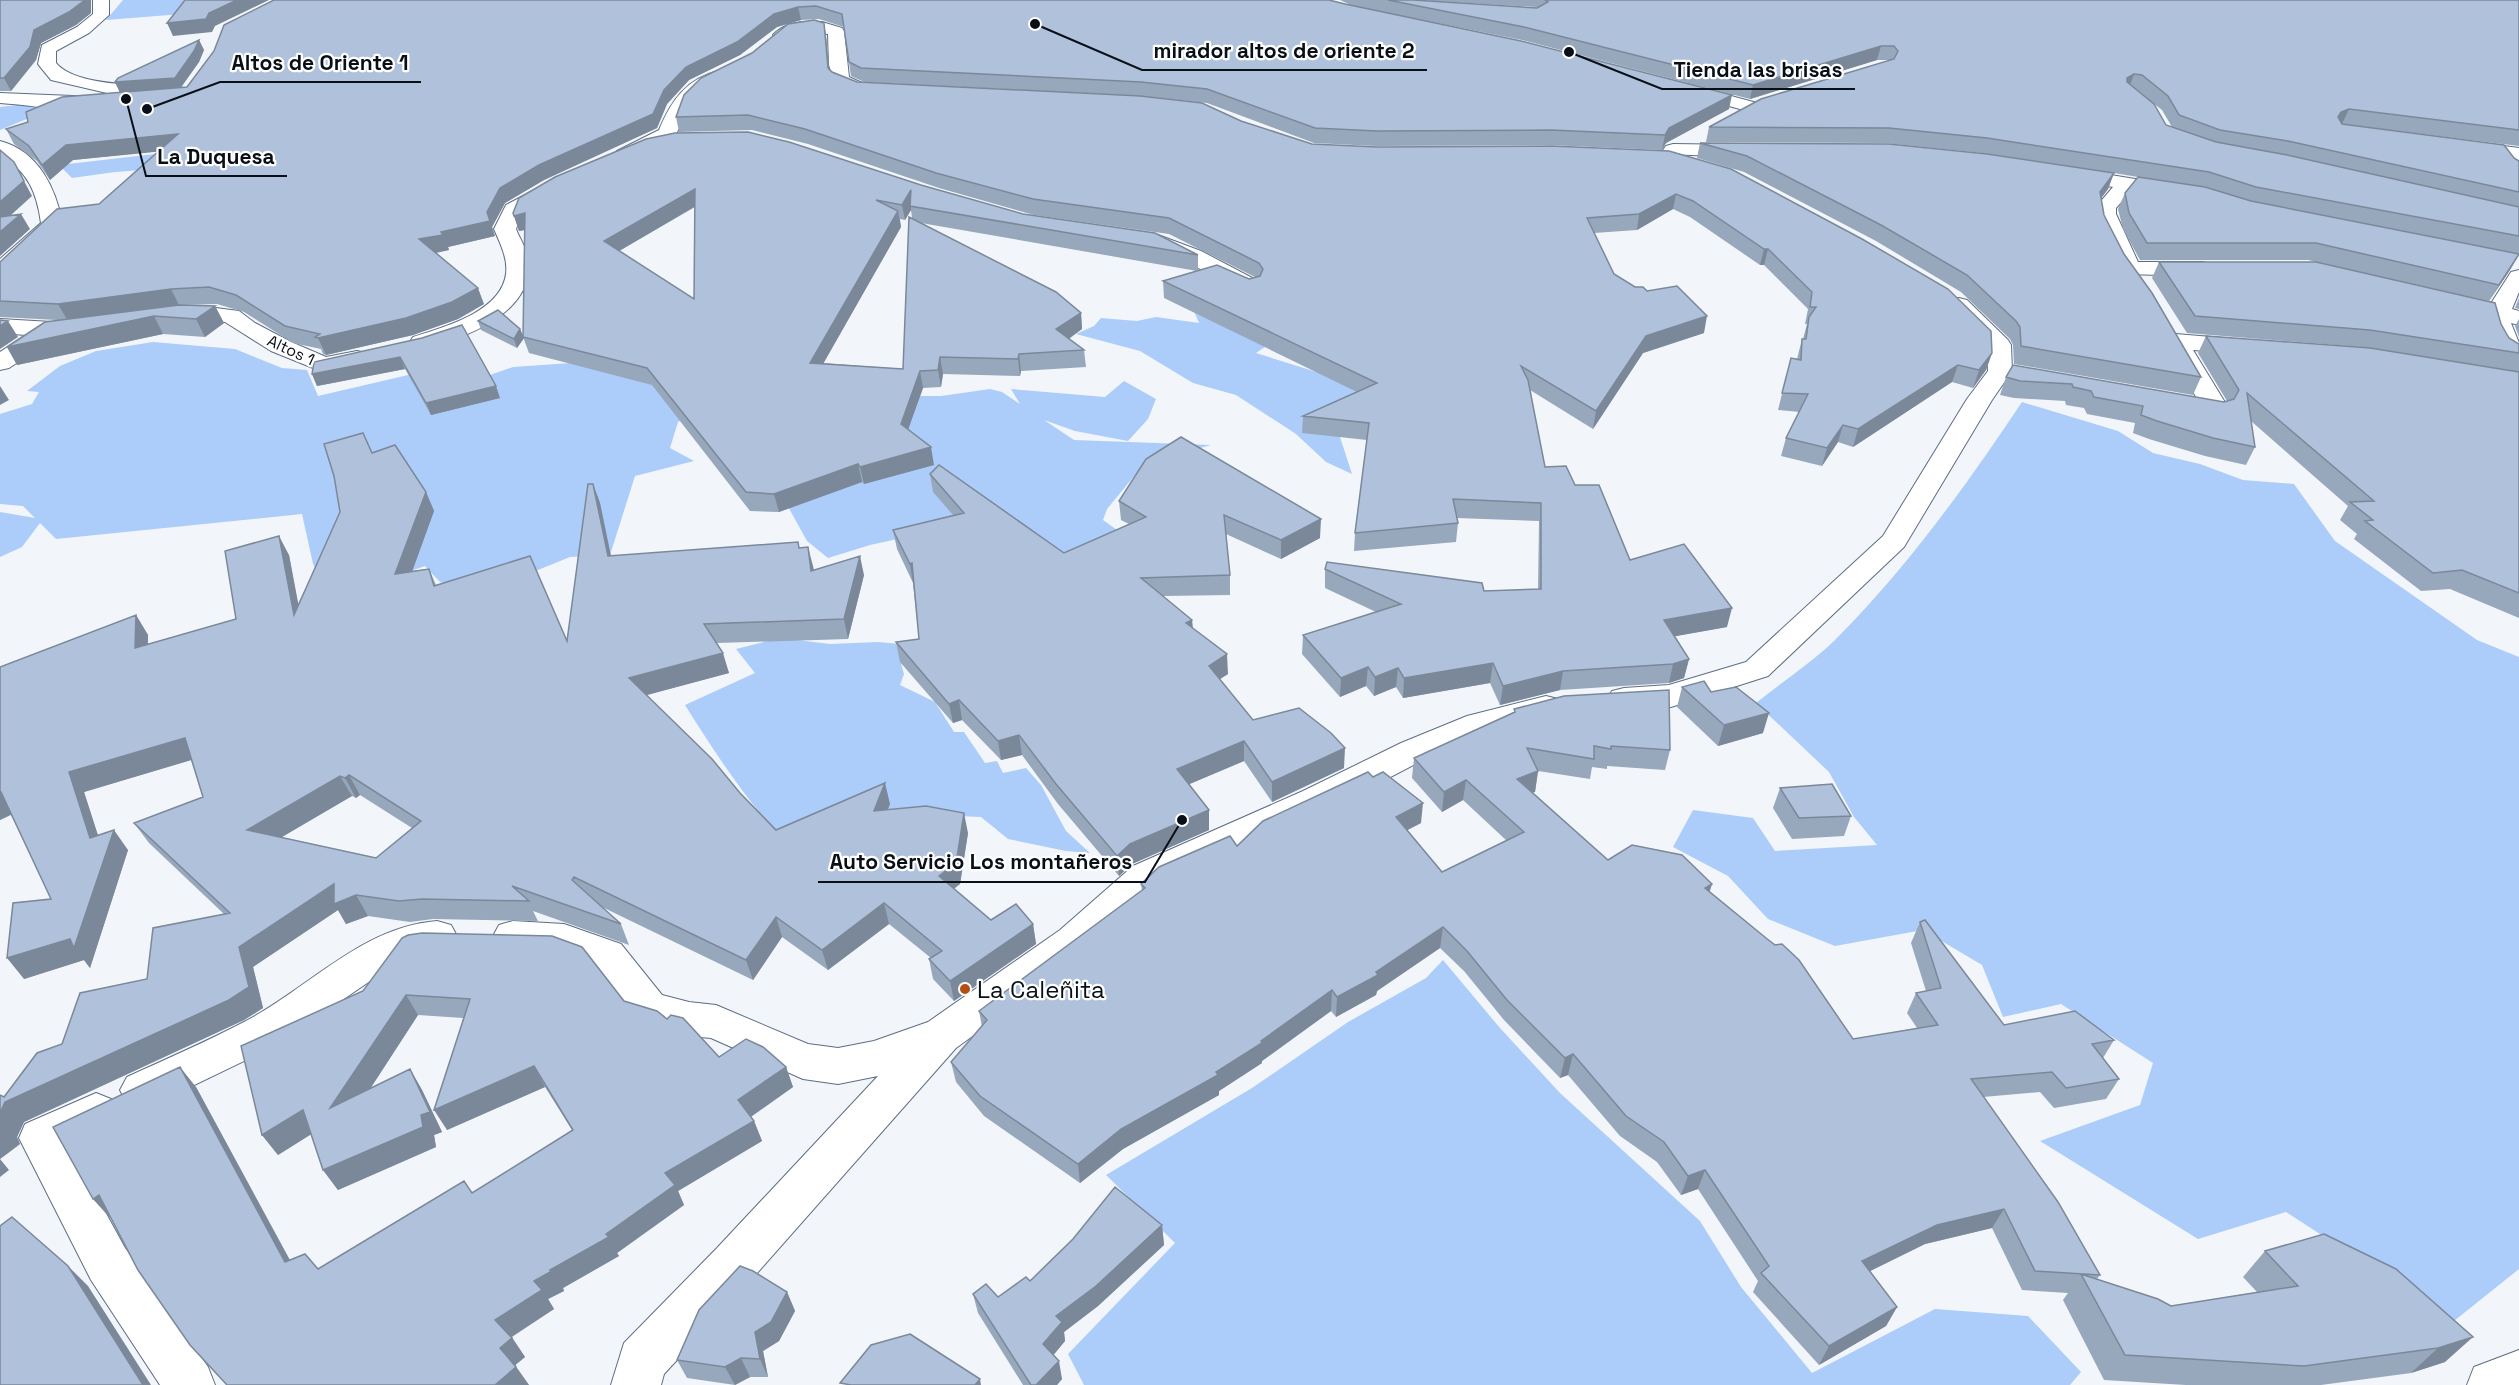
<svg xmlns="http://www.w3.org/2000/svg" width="2519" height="1385" font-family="'Space Grotesk',sans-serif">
  <rect width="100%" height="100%" fill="#f2f6fb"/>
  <!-- green -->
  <path fill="#acccfa" d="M123,0h69l-10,14 -76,6z
    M43,102l-9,14 -34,14v-23z
    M164,153l-8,16 -41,3 -43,6 -13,-13z
    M1194,311l92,22 -30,20 86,27 35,1 -38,53 13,40 -26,-12 -30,-28 -60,-39 -43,-12 -53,-32 -64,-17 18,-8 7,-8 36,3 19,-4 43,6z
    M153,342l82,7 47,19 25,2 11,26 133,-31 36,11 26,-9 58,-4 37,-8 107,49 -37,18 -8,26 24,13 -59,15 -25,79 -40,2 -37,15 -68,16 -25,-6 -15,-16 -75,26 -26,-8 -11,-20 -11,-50 -246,25 -16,-16 -18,24 -22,10v-45l35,6 -12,-12 -23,-2v-90l32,-10 7,-12 -12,-1 33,-25 36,-15z
    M1124,381l32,18 -8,20 -20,22 -53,-10 -31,-11 30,20 137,5 -66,18 -38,46 -4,11 14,10 -56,34 -145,-29 -46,10 -42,13 -21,-17 -32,-58 124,-87h42l49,-7 12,3 18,12 -9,-15 94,8z
    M2022,402l96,29 35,22 47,11 43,16 51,4 41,57 142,99 42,17v612l-65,52 -168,-109 -88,27 -158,-98 100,-36 13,-42 -92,-59 -58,13 -21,-52 -59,-35 -88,16 -67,-27 -40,-43 -55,-29 20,-37 60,8 22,33 102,-6 -23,-28 -25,-45 -73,-69c26,-21 55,-40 79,-63 71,-71 131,-154 187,-238z
    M780,638l50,6 48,-2 34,3 2,8 -14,7 4,14 -4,11 35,17 19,30h10l21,31 12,-2 6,12 23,-5 15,17 25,46 24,22 -24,-2 -58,-12 -27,-22 -48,-2 -153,21c-37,-40 -66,-85 -95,-131l70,-32 -19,-24z
    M1443,960l57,68 60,65 140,128 41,66 71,86 123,-64 93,7 53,56 -11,13h-986l-16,-31 107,-111 -69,-68 146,-87 96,-66 78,-44z"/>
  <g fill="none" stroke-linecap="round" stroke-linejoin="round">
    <defs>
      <path id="minor" d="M93,0h16v15l-20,18 -33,18v12c20,24 83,20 113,27l3,4 -3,4 -6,1 -56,-6 -56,-13 -13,-16 4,-19 35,-18 16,-13z
        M822,22l20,6 2,3 5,46 15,7 21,3 3,4 -3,4 -25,-1 -25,-10 -6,-19 -1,-31 -27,-2 -20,8 -8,-5c11,-13 34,-14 49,-13z
        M718,71l6,1 3,4c-6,8 -17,8 -24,14 -17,13 -17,28 -27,44 -6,10 -48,28 -59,25l-3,-4 3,-4 42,-21c12,-29 27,-51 59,-59z
        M1687,84l70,19 3,4 -3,4 -6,1 -70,-19 -3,-4 3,-4z
        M0,93l97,4 6,1 3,4 -3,4c-32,8 -70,-1 -103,-3z
        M0,141c39,10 56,48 63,84l-55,51 -8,2v-19l41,-36c-4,-30 -13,-52 -41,-68z
        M2465,141l54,7v12l-61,-9 -3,-4 3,-4z
        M1673,144l69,1 7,2 3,4 -3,4 -7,2 -76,-3 -3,-4 3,-4z
        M2068,168l116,19 3,4 -3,4 -7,2 -45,-7 -16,18v6l22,48h64l8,2 3,5 -3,5 -8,2 -80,-2 -26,-60v-7l17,-20 -52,-9 -3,-4 3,-4z
        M555,179l7,2 3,4 -3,4 -40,23 -6,17c3,8 9,17 11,25 10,46 -34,70 -69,84 -14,5 -30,13 -45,9l-3,-5 3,-5c31,-10 88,-25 93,-63 2,-16 -6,-31 -12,-45l12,-24z
        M1158,235l43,16 57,30 3,5 -3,5 -8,2 -8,-2 -57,-30 -35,-15 -3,-5 3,-5z
        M2519,270v22l-7,17 7,2v14l-8,-2 8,20v22c-19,-4 -30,-28 -32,-47l-42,-9 -4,-5 4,-5 8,-2 37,8 21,-33z
        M1959,298l8,2 41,40 3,5 1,26 -20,29 -88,147 -136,129 -97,31 -47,3 -12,-3 -5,-8 5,-8 12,-3 45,-3 77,-23 137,-126 84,-137 21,-28 -1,-24 -40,-42 4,-5z
        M200,306l39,5 16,12 34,18 37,16 31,-6 9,2 3,5 -3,5 -43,9 -52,-21 -46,-29 -59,-3 -4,-5 4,-5z
        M0,319l86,5 4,5 -4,5 -30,3 -47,31 -9,2v-18l26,-17 -26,-2z
        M2176,334l71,6 9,2 3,5 -3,5 -9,2 -54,-4 36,59 -4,5 -9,3 -9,-3 -4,-5 -39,-68 3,-5z
        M1546,696l12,3 5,8 -5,8 -69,18 -64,26 -96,50 -170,77 -71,66 -132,96 -205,232 -87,94 -3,11h-50l13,-42 93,-95 161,-172 -40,8 -35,-5 -92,-41 -22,-2 -54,-16 -42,-54 -31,-12 -49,-3 -14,-4 -6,-11 6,-11 14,-4 51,3 57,20 41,51 27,7 27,3 92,39 30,4 36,-7 54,-19 132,-92 73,-64 170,-75 98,-48 66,-27z
        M437,921l14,4 6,11 -6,11 -14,4 -19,2 -23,11 -120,82 -118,57 -15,5 -15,-5 -7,-13 7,-13c39,-18 79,-35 117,-55 64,-33 117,-95 193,-101z
        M96,1093l15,6 7,13 -7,13 -42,21 56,102 83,119 7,18h-55l-69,-105 -72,-142 6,-14z"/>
      <path id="tertiary" d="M2519,1350v35h-52l7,-18z"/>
    </defs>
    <!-- minor casing -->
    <use href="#minor" stroke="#5d6d84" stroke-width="2"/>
    <!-- tertiary casing -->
    <use href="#tertiary" stroke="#5d6d84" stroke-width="2"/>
    <!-- minor -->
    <use href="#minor" fill="#fff" fill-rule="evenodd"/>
    <!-- tertiary -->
    <use href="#tertiary" fill="#fff" fill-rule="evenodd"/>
  </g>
  <!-- wall -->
  <path fill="#97a7bc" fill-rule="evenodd" d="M0,0l91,13 -15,12 -35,18 -5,17 -25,31h-11z
    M274,0h1055l400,109 -63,34 -4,7 -113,-5 -173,1 -62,-3 -107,-40 -66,-7 -277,-14 -13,-6 -7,-49 -25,-8 -18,1 -24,7 -37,28 -51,25 -22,24 -10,24 -113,52 -39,23 -13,24 3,9 -47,11 1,3 -13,3 48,51 -26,15 -45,16 -87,20 -3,-1 -2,-5 -28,-6 -49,-31 -27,-8 -36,1 34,1 9,17 -19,14 -42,-3 -146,31 -10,-18 50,-27 -57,-3v-55l99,-58 59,-53 -85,9 -23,20 -13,-19 -23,-17 -8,-15 114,-37 -5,-10 84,-42 5,10 -5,12 -19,26 7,-1z
    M1340,0h73l125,8 -2,-1 -120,-7h1103v146l-177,-22 172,34 5,3v93l-9,16 -21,31 -181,-41h-168l-17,-31 -5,-20 7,-16 13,-16 -24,-4 -6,16 -7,9 3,17 20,39 77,123 -8,18 -179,-31 -1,-19 -3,-6 -49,-47 -85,-51 -132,-69 -47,-14 3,-15 347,20 -65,-10 -97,-10 -179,-1 3,-15 181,-67h-13l-127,39 -228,-59 -169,-34zM2135,89l27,21 10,17 -6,-2z
    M824,23l2,13 3,33 3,3 25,10 384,39 71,23 65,3 292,4 323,202 -6,17 -13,18 -21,-6 -99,65 -15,-5 -16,24 -41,-10 5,-18 14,-26 -22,-2 13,-52 6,1 5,-20h1l4,-15h-2l3,-15 -44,-44h-4l-70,-48 -17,-8 -36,21 -43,3 20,41 21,13 12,4 57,42 -61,20 -50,76 -63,-39 15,77 30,18 55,75 97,67 -52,9 14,23 -5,19 -15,5 -109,7 -60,15 -10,-22 -87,15 -7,-11 -22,9 -8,-10 -26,11 -38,-43 1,-19 73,-23 -51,-24v-19l159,22 54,-2 1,-68 -82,-3 1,5 -2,19 -102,9 1,-18 12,-93 -65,-7 1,-17 54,-24 -193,-94 -1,-17 34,-10 -276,-48 160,90 1,16 -13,10 15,11 2,17 -65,4 -1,5 -77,-2 -2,13 -18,1 -15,41 26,36 -70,19 -2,-2 -83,30 -29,-1 -98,-126 -123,-32 -6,-16 2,-107 -6,1 -6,-18 408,-28 102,29 175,41v15l51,9 6,-2 -86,-43 -135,-19 -95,-27 -131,-44 -56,-14 -73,2 -3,-15zM695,207l-1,92 -75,-48zM911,210l1,8 -9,151 -80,-6 78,-136 -1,-8 5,1z
    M2159,262l342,62 8,14 10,6v28l-158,-25 -174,-14 -35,-55z
    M2519,298v11l-4,-1z
    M2519,319v18l-4,-11z
    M478,321l42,8 4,9 -7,10 -36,-18z
    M2206,336l313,36v246l-69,-29 -29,2 -67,-52 3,-5 -17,-14 8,-14 -97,-85 4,26 -9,18 -41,-9 -56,-17 -16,-6 2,-10 -48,-9 -3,-6 -18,-3 -1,-4 -51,-3 -14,-3 6,-18 7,-12 211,37 3,-1 -29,-48z
    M422,338l78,60 -69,17 -26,-46 -88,17 -5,-12z
    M372,453l54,39 8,19 -22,60 17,-2 7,16 131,56 26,-157 7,19 11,53 189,-9 13,19 1,5 50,4 -16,64 -131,4 12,30 -83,22 130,135 114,-26 -3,6 81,23 -8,51 -6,5 37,31 42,4 3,20 -82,57 -21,-22 -4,-20 2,-1 -42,-34 -61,46 -46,-33 -29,43 -153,-74 21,18 8,21 -96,-34 5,10 -105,-2 -23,3 -42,-6 -22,8 -8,-14 -85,57 10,41 -19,12 -220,102 -7,15 3,7 -20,15 4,-62 58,-53 85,-65 77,-65 -75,-71 -15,-20 69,-26 -12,-37 -107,32 14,44 30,14 -38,118 -6,-8 -60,19 27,-80 -40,-84 -11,5v-153l136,-52 12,20v9l88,-25 53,-64 9,49zM360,795l52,33 -36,30 -95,-21 71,-41 4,2z
    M1146,459l174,79 -39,21 -55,-25 4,41v20l-67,1 29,24 1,8 35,46 -8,5 33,41 91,48 -72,34 -28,-41 -55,23 20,26v20l-77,34 -13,12 -61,-72 -36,-49 -21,5 -39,-40 -9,3 -53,-61 -4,-20 23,-3 -6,-56 -16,-34 -4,-19 60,-15 -20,-23 -3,-18 134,79 65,-29 -8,-4 -2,-19z
    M1682,687l29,5 52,41 -45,13 -41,-39z
    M1514,709l156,41 -5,20 -58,-4v3l-15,-2 -2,12 -52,-8 -3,21h-3l76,68 101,31 144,148 64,-11 -10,-15 9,-20 10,-2 -15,-48 9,-21 84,103 110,15 -11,18 16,21 -13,20 -52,9 -14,-16 -57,5 117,178 -3,4 74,27 86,-14 -14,-15 22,-26 131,18 49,93 -34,11 -90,12h-135l-82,-5 -41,-80 5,-7 -46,-3 -30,-62 -67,16 -55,27 27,36 -11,19 -67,39 -66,-73 5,-11 -60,-92 -17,6 -24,-33 -37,-26 -52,-61 -8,3 -56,-58 -40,-49 -24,-23 -63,43 -1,4 -40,22 -5,-6 -69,50v2l-43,28v4l-96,54 -43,34 -96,-67 -28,-34 -5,-20 31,-35 -3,-16 163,-120 -1,-7 96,-38 184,-23 -14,7 35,42 65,-31 -44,-41 -21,12 -30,-34 2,-20 100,-46z
    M1780,788l71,28 -7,20 -52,3 -19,-31z
    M363,991l261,10 95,56 67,10 7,20 -42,30 3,4 8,20 -84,50 6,14 -67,48 2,3 -56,32 1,3 -16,8 6,10 -42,28 13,20 -10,8 14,20h-302l-116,-167 -18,-19 103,-112 94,173 28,9 154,-76 100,-63 -27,-43 -98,43 16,-112 -45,-3 -48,74 40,-20 12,21 20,42 -8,3 2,12 -98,43 -15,-20 -12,-36 -33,21 -16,-20z
    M1162,1225l2,20 -66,61 -34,26 1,9 -12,14 9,24 -5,6h-34l-45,-72 -5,-19 25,3 32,-16z
    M787,1292l8,19 -16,30 -16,10 5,26h-18l-15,8 -48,-7 -10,-18z"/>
  <!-- shaded-wall -->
  <path fill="#7b8899" d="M85,0h6v13l-15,12 -35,18 -5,17 -25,31 -7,-13 30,-48z
    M237,0h32l-54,26 -3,6 -39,4 -6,-13 42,-10z
    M798,7l3,13 -24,7 -37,28 -51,25 -22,24 -10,24 -113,52 -39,23 -13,24 3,9 -47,11 1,3 -24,5 -6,-16 22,-7 46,-20 13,-24 164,-98 22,-23 88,-53z
    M824,23l2,13 4,45 -2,-13z
    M199,40l5,10 -5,12 -19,27 -60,4 -5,-11z
    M1881,46l-4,14 -127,39 3,-14z
    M2134,74l-5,14 -7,4 5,-14z
    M1732,95l-3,14 -63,34 -4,7 3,-15 4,-7z
    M2349,109l-7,15 -8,2 4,-9 3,-5z
    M178,134l7,15 -112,11 -23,20 -8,-15 24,-20z
    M14,162l18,34 -32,29v-23z
    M2114,173l-6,16 -14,19 6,-16z
    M695,189l4,15 -90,53 -5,-16z
    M911,190v20l-6,10 -3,-15z
    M1676,194l-3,15 -36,21 2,-16z
    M898,211l3,16 -87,153 -4,-17z
    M525,213l5,16 -11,2 -5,-15z
    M21,214l9,15 -30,27v-24z
    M1764,249h4l-4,16h-4z
    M2519,254l-9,16 -21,31 10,-16z
    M478,288l6,16 -26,15 -45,16 -87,20 -8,-17z
    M171,289l8,16 -111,16 -10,-17z
    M215,306l9,17 -19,14 -9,-18z
    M1081,313l1,16 -24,17 -2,-17z
    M154,316l9,18 -146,31 -10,-18z
    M1707,316l-3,17 -61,20 -50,76 3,-18 50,-75z
    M8,321l10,16 -18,12v-23z
    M520,329l4,9 -7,10 -3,-9z
    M1992,353l-6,17 -13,18 6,-18z
    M1019,354l2,17 -1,5 -2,-17z
    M400,357l5,12 -88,17 -5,-12z
    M940,357l3,17 -2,13 -3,-17z
    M1958,365l-6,17 -99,65 5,-18z
    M920,371l3,17 -19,53 -3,-17z
    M0,386l9,14 -9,5z
    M496,386l4,12 -69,17 -5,-12z
    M1843,425l-5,17 -16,24 5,-18z
    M931,447l3,18 -70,19 -4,-17z
    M858,464l4,18 -83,30 -5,-18z
    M593,484l7,19 15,73 -7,-20z
    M426,492l8,19 -30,83 -9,-20z
    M1321,519l-1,19 -39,21v-19z
    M279,536l10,19 15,79 -10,-19z
    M808,547l5,19 3,25 -5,-20z
    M860,556l4,19 -16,64 -4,-20z
    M912,563l1,20 -3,-19z
    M1732,608l-5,19 -67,12 4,-19z
    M136,615l12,20 -1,32 -12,-19z
    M1192,620l1,20 -7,-17z
    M723,653l6,20 -93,25 -7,-20z
    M1227,654l1,20 -19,12v-20z
    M1689,659l-5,19 -15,5 4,-19z
    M1493,663l-3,20 -87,15 1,-20z
    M1368,667l-2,19 -26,11 1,-19z
    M1398,668l-2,19 -22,9 1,-19z
    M1563,671l-3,19 -60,15 3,-19z
    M959,700l3,20 -9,3 -4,-19z
    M1769,713l-6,20 -45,13 6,-21z
    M1019,735l3,20 -21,5 -3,-19z
    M185,738l13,20 -114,34 21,65 9,-27 14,20 -38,118 -6,-8 -60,19 -17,-21 63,-19 20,-101 -21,-66z
    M1244,741v20l-66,28 -1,-20z
    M1345,748l-1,20 -72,34v-20z
    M1538,771l-3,21 -21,7 3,-20z
    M349,775l11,20 -4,3 -11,-20z
    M340,776l12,20 -92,54 -13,-20z
    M1466,780l-3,20 -21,12 2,-20z
    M885,783l5,21 -11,28 -5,-21z
    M1,792l15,20 -16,8v-27z
    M1423,803l-2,20 -27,14 2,-20z
    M1209,810v20l-77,34 -13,12 -2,-20 13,-12z
    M964,813l4,20 -8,51 -17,12 -4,-20z
    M334,884l22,11 12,21 -22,8 -8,-14 -85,57 10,41 -19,12 -220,102 -7,15 3,7 -20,15v-46l5,-11z
    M1712,884l-6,20 -1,-16z
    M884,903l5,21 -61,46 -6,-20z
    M776,917l6,20 -29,43 -7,-20z
    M1033,924l3,20 -82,57 -4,-20z
    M1443,927l-3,21 -63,43 -1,4 -40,22 1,-20z
    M1332,990l-1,21 -69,50v2l-43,28v4l-96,54 -43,34 -2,-19 43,-35 95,-57z
    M406,995l12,20 -74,114 -14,-21z
    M1573,1054l-5,21 -8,3 5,-20z
    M534,1066l11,21 -98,43 -13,-20z
    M180,1067l16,20 105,194 -16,-19z
    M786,1067l7,20 -47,33 -8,-20z
    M410,1069l12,21 20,42 -8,3 2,12 -98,43 -15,-20z
    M303,1110l15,20 -40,25 -16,-20z
    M754,1121l8,20 -84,50 6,14 -67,48 2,3 -56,32 1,3 -16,8 6,10 -46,30 -13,-19 39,-39 16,-11 56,-36 59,-61z
    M0,1159l9,11 -9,7z
    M1705,1170l-7,19 -17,6 7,-19z
    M99,1195l12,24 -18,-20z
    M2004,1209l-12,19 -67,16 -73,36 10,-19 75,-36z
    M1162,1225l2,20 -66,61 -34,26 1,9 -18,22 -4,-19 13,-28z
    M68,1266l20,20 63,99h-8z
    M787,1292l8,19 -16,30 -16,10 5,26 -8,-18 -5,-27z
    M1897,1307l-11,19 -67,39 10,-19z
    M2473,1337l-28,25 -34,11 27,-25z
    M512,1338l13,19 -12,10 -13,-19z
    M741,1358l9,19 -15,8 -10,-18z
    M1059,1361l3,18 -5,6h-21z
    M516,1367l13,18h-34z
    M980,1379l1,6h-6z"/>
  <!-- building -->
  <path fill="#b0c2db" stroke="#7b8899" stroke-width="1.5" fill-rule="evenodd" d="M0,0h85l-16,12 -35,18 -4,17 -26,31h-4z
    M185,0h52l-28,13 -3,6 -39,4z
    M274,0h1055l16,4 176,37 211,54 -63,33 -4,7 -114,-5 -174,1 -62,-3 -108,-39 -66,-7 -280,-14 -12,-6 -7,-48 -26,-8 -18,1 -24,7 -37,28 -51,25 -22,23 -11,24 -114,51 -39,23 -13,24 3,9 -49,11 2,3 -24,4 59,49 -26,14 -46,16 -88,20 -3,-1 5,-3 -35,-8 -49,-31 -27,-8 -38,2 -113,15 -58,-3v-39l57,-53 42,-5 79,-70 -112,11 -24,20 -13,-19 -23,-17 22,-7 -2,-10 36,-15 125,-10 27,-36 10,-26z
    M1388,0h25l124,8 11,-6 -3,-2h974v130l-170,-21 -8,3 -3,5 4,7 162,21 10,13 5,3v31l-231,-51 -68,-11 -41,-15 -11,-19 -26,-21 -8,-1 -7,4v4l27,22 12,21 50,17 71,13 232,52v29l-263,-49 -47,-15 -222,-34 -98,-10 -180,-1 52,-28 133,-40 4,-8 -4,-5h-13l-128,39 -229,-58z
    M814,20l10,3 4,45 4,4 25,10 283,14 62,7 39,18 71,23 65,3 174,-1 118,5 62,18 131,70 86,50 43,42 1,22 -13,17 -21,-5 -100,64 -15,-4 -16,23 -41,-10 22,-44 -26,-1 9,-35 10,2 1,-21h4l3,-22 7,-10h-6l2,-15 -44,-43h-4l-71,-48 -17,-7 -37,20 -52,4 27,56 21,13h8l4,4 30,-5 30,30 -61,20 -50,75 -75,-45 7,14 17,87 21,-1 9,19h24l31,75 54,-16 48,64 -68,12 25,39 -16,5 -110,7 -60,15 -10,-23 -89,15 -6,-10 -23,9 -7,-10 -27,11 -38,-43 98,-31 -76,-35 2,-7 155,21 2,8 57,-2v-86l-88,-4 5,24 -103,10 14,-110 -66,-7 74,-33 -214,-102 54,-16 32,14 11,-3 3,-7 -4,-6 -90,-45 -136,-19 -97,-26 -131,-44 -57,-14 -72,2 8,-22 17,-17 51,-25 36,-29z
    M199,40l-5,11 -19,27 -60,4 3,-4z
    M748,132l41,10 132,43 102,29 132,19 43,22 -288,-49 1,-16 -9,15 -26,-5 22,11 -88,152 93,6 6,-152 147,75 25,21 -25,16 28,21 -65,4 -1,5 -78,-2 -2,13 -18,1 -19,53 30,23 -71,20 -2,-3 -84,30 -28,-2 -99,-124 -124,-31 2,-124 -11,3 -1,-3 6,-15 36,-21 91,-38 29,-6zM695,189l-1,110 -90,-58z
    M1700,143l189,1 98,10 127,19 -14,19 4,23 20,39 28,39 49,84 -180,-31 -1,-19 -4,-6 -49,-46 -86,-50 -134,-69z
    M0,150l14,12 10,19 -24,21z
    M2138,177l67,10 46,14 268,53 -20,31 -183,-42h-169l-18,-30 -4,-20z
    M21,214l-21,18v-15z
    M2159,262h157l179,41 6,21 8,14 10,6v9l-149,-23 -175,-14z
    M179,305l36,1 -19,13 -42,-3 -147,31 38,-25z
    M498,310l22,19 -6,10 -36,-18z
    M0,320l8,1 -8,5z
    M462,325l34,61 -70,17 -26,-46 -88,17 2,-12 108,-24z
    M2206,336l164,12 149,24v221l-57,-23 -29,3 -68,-52 8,-1 -23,-18 24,-1 -127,-108 8,54 -42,-9 -56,-17 -16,-6 2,-9 -49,-9 -3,-6 -18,-4 -1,-3 -52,-3 -14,-4 7,-12 211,37 10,-3 5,-9z
    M363,433l9,20 23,-8 31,47 -31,82 34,-5 5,17 96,-30 37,85 21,-157h5l15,72 190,-14 1,6 9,-1 3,24 49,-15 -16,63 -140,5 19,29 -94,25 83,81 28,34 36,37 109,-47 -11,28 52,-5 38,7 -8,50 -17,13 52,44 25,-16 17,20 -83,57 -21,-22 13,-8 -58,-48 -62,47 -46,-33 -30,43 -172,-83 -2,3 49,44 -109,-38 17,15 -107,-2 -23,2 -43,-6 -22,9v-20l-95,63 10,40 -20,13 -224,102 -5,11v-18l4,2 33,-44 25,-9 18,-51 67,-14 6,-51 77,-15 -96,-90 69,-26 -18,-59 -116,34 21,66 24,-8 -40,118 -4,-9 -63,19 6,-55 38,-4 -50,-107 -1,1v-126l136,-52 -1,33 101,-29 -11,-68 54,-15 15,79 46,-103 -6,-36 -10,-32zM349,775l72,46 -45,37 -129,-28 93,-54 5,2z
    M1181,437l140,82 -40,21 -57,-25 6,60 -89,3 51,42 -6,3 41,31 -18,12 44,54 46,-12 32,25 14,15 -73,34 -28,-41 -67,28 32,41 -79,34 -13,12 -61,-72 -37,-49 -21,6 -39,-41 -10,4 -53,-62 23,-3 -7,-76 -2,1 -17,-34 71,-17 -34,-39 9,-9 125,88 82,-36 -27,-16 27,-42z
    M1704,681l7,11 25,-5 33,26 -45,12 -42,-38z
    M1669,690l1,60 -59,-4v3l-17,-3v13l-67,-11 11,23 -21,8 91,81 24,-15 50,10 30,29 -7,4 61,50 9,7 7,-1 17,16 54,79 85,-14 -22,-32 25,-5 -21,-66 5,-2 79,105 71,-14 39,29 -22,4 27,35 -53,9 -14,-16 -81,7 87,123 42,73 -65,-4 -31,-62 -67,16 -75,36 35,46 -68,39 -68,-73 8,-7 -64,-96 -17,6 -24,-34 -38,-26 -53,-62 -8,4 -58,-58 -40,-49 -24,-24 -67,45 2,3 -41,22 -5,-7 -71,51 1,2 -46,29 2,3 -97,54 -43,35 -98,-68 -29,-34 36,-42 -8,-9 166,-123 -4,-4 18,-17 71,-31 7,10 26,-25 105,-49 5,5 10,-5 40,31 -27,14 46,55 82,-40 -58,-52 -22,12 -30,-34 101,-46 -1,-3 50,-13z
    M1832,784l19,32 -52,2 -19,-30z
    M422,933l130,3 30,11 42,54 33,10 10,8 4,-4 12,3 36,39 27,-18 17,8 23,20 -48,33 16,21 -89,52 10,12 -69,49 3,3 -59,33 2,1 -18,10 8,9 -47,30 17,18 -12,10 16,19 -21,18h-268l-37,-40 -52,-75 -39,-75 -6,4 -40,-72 127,-60 105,195 20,-8 13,15 146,-88 8,12 101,-63 -39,-64 -100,44 36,-111 -64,-4 -76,113 80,-39 20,43 -9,3 2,12 -100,43 -20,-60 -41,25 -21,-89 122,-55 39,-53 6,-3z
    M1115,1187l47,38 -66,61 -40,30 6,6 -19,22 16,17 -23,24h-5l-58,-91 13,-10 12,13 28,-20 4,4 43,-42z
    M12,1217l56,49 75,119h-143v-159z
    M2324,1234l72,35 77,68 -35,11 -134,18 -179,-11 -44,-81 77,25 13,7 127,-20 -33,-35z
    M740,1266l13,5 34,21 -16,30 -16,10 5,27 -19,-1 -16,9 -48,-7 22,-50z
    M910,1334l70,45 -5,6h-124l-11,-2 31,-38z"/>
  <!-- markers -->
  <circle fill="#b15011" stroke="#fff" stroke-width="2" cx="965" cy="989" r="6"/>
  <g text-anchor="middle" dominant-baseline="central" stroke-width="4.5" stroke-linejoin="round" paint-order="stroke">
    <!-- far-street labels -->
    <g font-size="16" fill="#090f17" stroke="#fff">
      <text transform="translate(291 350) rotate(25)">Altos 1</text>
    </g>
    <!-- near-poi labels -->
    <g font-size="24" fill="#090f17" stroke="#fff" text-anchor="start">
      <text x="977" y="989">La Caleñita</text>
    </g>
  </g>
  <!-- callouts -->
  <path fill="none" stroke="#090f17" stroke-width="2" d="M1035 24L1142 70H1427M147 109L220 82H421M1569 52L1662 89H1855M126 99L146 176H287M1182 820L1145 882H818"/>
  <g fill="#090f17" stroke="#fff" stroke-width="2">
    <circle cx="1035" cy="24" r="6"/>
    <circle cx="147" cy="109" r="6"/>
    <circle cx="1569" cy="52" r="6"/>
    <circle cx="126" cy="99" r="6"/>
    <circle cx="1182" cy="820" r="6"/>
  </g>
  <g font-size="21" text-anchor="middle" font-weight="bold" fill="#090f17" stroke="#fff" stroke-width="4.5" stroke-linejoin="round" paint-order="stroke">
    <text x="1284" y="58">mirador altos de oriente 2</text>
    <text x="320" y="70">Altos de Oriente 1</text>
    <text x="1758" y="77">Tienda las brisas</text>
    <text x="216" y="164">La Duquesa</text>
    <text x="981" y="869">Auto Servicio Los montañeros</text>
  </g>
</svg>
